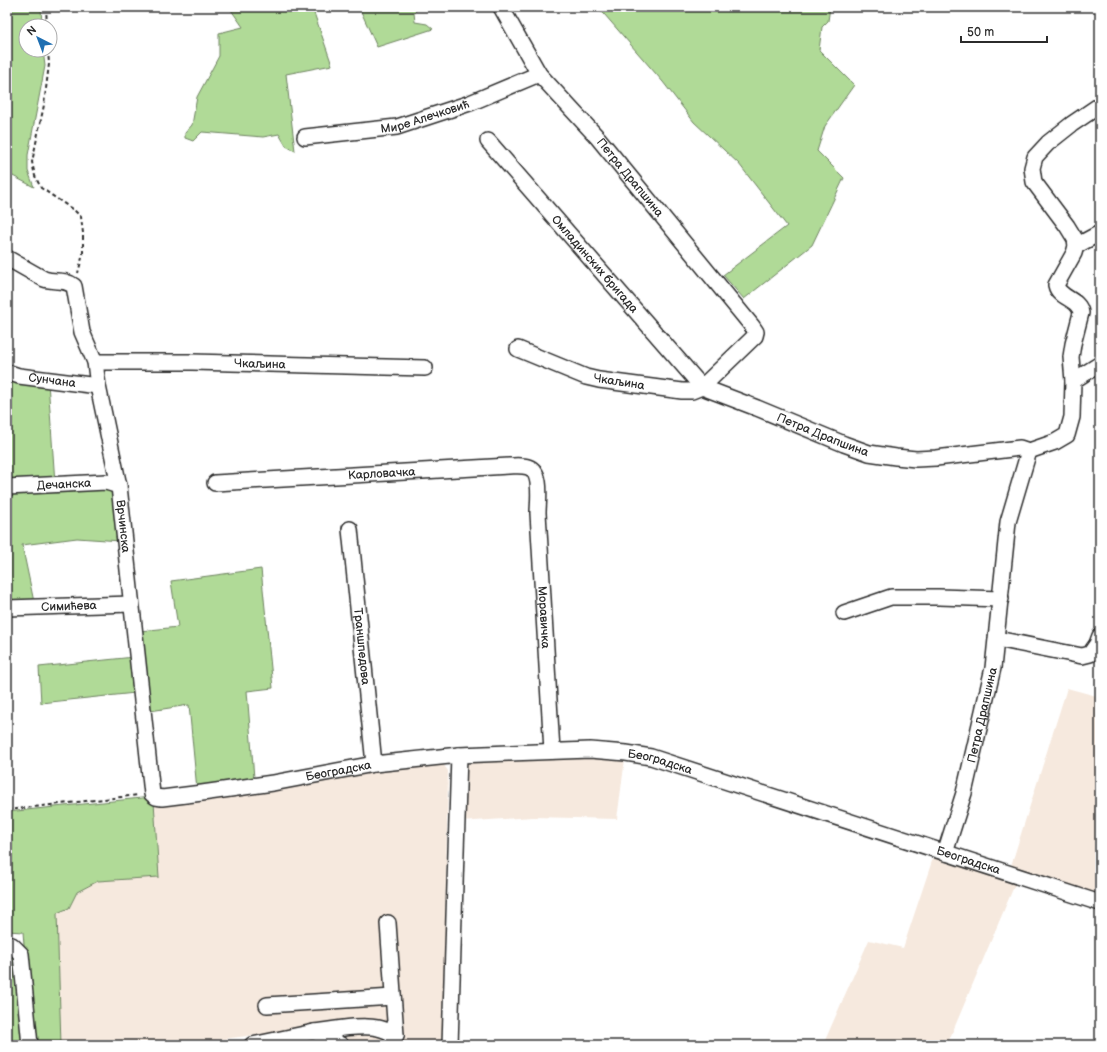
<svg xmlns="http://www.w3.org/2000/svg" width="1107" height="1052" font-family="'Balsamiq Sans',sans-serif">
  <rect width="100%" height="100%" fill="#fff"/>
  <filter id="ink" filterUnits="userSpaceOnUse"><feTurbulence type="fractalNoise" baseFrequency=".025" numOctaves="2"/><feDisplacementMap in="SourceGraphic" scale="8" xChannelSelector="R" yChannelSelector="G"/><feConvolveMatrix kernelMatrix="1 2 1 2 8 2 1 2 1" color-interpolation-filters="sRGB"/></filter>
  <g filter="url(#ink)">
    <!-- built -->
    <path fill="#f6e9de" d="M1067,688l33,9v199l-90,-27z
      M588,755l37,4 -8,60 -84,-2 -73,5 6,-63z
      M436,762l7,2 5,7 -5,274h-186l-3,-10 -75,10h-118l-4,-132 12,-5 8,-16 21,-11 61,-4 -5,-75 120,-14z
      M934,855l81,29 -68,161h-124l46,-105 34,8z"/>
    <!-- green -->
    <path fill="#b0da97" stroke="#6e8261" d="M7,7h34l1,19h-16v24h17l2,16 -17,89v16l6,16 -27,-14z
      M229,7h83l20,58 -46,9 9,77 -9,-5 -7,-12 -16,3 -61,-5 -9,9 -8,-3v-5l7,-8 5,-28 22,-41v-23l24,-6z
      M359,7h59l-4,6 1,9 12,2 6,5 -56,18z
      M598,7h232l-2,14 -6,6 -3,23 35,35 -29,41 -8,25 27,27 -32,67 -68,54 -21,-24 64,-49 -48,-62 -45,-42 -31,-40z
      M7,375l41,7 7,101 -45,2 -3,-42z
      M117,488l4,53 -44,-3 -55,7 12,57 -27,1v-113z
      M261,569l12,119 -26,3 7,87 -57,12 -8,-85 -39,6 -10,-80 38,-4 -7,-46z
      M134,657l1,36 -94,10 -2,-36z
      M151,797l3,5 5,75 -61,4 -21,11 -8,16 -12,5 4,132h-27l-6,-49 -5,-64 -16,-1v-119z
      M7,948l11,7 8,90h-19z"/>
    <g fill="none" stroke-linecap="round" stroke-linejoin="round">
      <defs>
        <g id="minor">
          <path id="s1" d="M501,7l38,67 59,64 154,188 4,6 -1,4 -53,51 -10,4h-10l-83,-11 -13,-3 -68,-28"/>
          <path id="s2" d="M305,137l92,-10 73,-24 69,-29"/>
          <path id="s3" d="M488,141l214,246 55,21 87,36 25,9 27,4 20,2 20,-1 84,-10 9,3"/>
          <path d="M1076,246l24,-13"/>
          <path id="s4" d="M7,258l37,21c12,4 19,-1 30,7l8,46 13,30 3,24 21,100 33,308 4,3 6,1 40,-5 71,-10 101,-19 85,-9 131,-5 36,3 25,4 449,146"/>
          <path id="s5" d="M95,362h97l233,6"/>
          <path id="s6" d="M7,372l12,4 79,10"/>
          <path d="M1073,381l27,-17"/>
          <path d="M1029,451l26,-9 12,-7 5,-18 1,-36 -2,-24 2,-13 8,-31c-2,-15 -22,-14 -25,-28l18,-32 2,-7 -1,-7 -8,-13 -33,-44 -2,-14 3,-11 13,-14 24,-19 28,-19"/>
          <path id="s7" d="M215,483l294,-17c6,0 13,-1 19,1 15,5 10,33 10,46l14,238"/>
          <path id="s8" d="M7,487l99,-5 13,4"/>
          <path id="s9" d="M350,529l24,235"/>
          <path id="s10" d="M7,608l124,-4"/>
          <path d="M844,613l47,-16h48l62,2"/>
          <path d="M997,639l85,17 8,-2 7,-10 3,-8"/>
          <path id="s11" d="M945,853l19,-60 29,-125 15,-146 21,-71"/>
          <path d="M388,923l8,112 -5,10"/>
          <path d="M7,944l5,1 9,9 9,91"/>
          <path d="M267,1005l126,-8"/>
          <path d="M314,1032c17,-2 47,-8 64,-4 6,1 12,4 18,7"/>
          <path d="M252,1045l62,-13 27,13"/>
          <path d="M450,1045l9,-290"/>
        </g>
      </defs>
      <!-- minor casing -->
      <use href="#minor" stroke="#2b2b2b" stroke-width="18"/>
      <!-- path -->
      <path stroke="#2b2b2b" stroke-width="2" stroke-dasharray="4 3" stroke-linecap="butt" d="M46,7l1,19
        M48,50l1,14 -5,41 -12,57 3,14 6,12 34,23 6,6 2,16v21l-5,19
        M7,810l132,-15"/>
      <!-- minor -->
      <use href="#minor" stroke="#fff" stroke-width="15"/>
    </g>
  </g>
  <g text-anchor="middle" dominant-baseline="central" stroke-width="3" stroke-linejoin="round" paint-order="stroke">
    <!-- street labels -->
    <g font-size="12" fill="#2b2b2b" stroke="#fff">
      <text stroke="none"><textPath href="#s2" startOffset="122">Мире Алечковић</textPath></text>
      <text stroke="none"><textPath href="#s1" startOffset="215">Петра Драпшина</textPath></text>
      <text stroke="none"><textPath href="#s3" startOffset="163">Омладинских бригада</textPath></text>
      <text stroke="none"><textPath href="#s5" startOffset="165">Чкаљина</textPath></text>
      <text stroke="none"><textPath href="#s6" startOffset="46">Сунчана</textPath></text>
      <text transform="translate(619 382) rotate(9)">Чкаљина</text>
      <text stroke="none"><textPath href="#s3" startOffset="456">Петра Драпшина</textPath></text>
      <text stroke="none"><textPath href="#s7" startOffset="167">Карловачка</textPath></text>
      <text stroke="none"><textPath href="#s8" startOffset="57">Дечанска</textPath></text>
      <text stroke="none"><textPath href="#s4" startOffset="320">Врчинска</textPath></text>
      <text stroke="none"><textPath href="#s10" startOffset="62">Симићева</textPath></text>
      <text stroke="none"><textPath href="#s7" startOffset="468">Моравичка</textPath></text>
      <text stroke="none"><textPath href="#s9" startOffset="118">Траншпедова</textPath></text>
      <text stroke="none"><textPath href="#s11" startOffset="143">Петра Драпшина</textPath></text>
      <text stroke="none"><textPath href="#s4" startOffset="1103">Београдска</textPath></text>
      <text stroke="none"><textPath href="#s4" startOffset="779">Београдска</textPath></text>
      <text stroke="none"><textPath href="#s4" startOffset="1427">Београдска</textPath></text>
    </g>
  </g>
  <!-- margin -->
  <rect width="1107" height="1052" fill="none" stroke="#fff" stroke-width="24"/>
  <rect x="12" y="12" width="1083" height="1028" fill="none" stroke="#2b2b2b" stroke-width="1.5" filter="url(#ink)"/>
  <!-- north arrow -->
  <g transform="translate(38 38) rotate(318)"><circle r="19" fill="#ffffff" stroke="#aaaaaa"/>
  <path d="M0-3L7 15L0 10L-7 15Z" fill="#1f6fb2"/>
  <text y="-6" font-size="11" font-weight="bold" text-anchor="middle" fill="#2b2b2b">N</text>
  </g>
  <!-- scale -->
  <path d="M961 36v6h86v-6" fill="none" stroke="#2b2b2b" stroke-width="2"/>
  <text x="967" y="36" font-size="12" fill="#2b2b2b" stroke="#ffffff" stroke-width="3" paint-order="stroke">50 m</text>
</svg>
